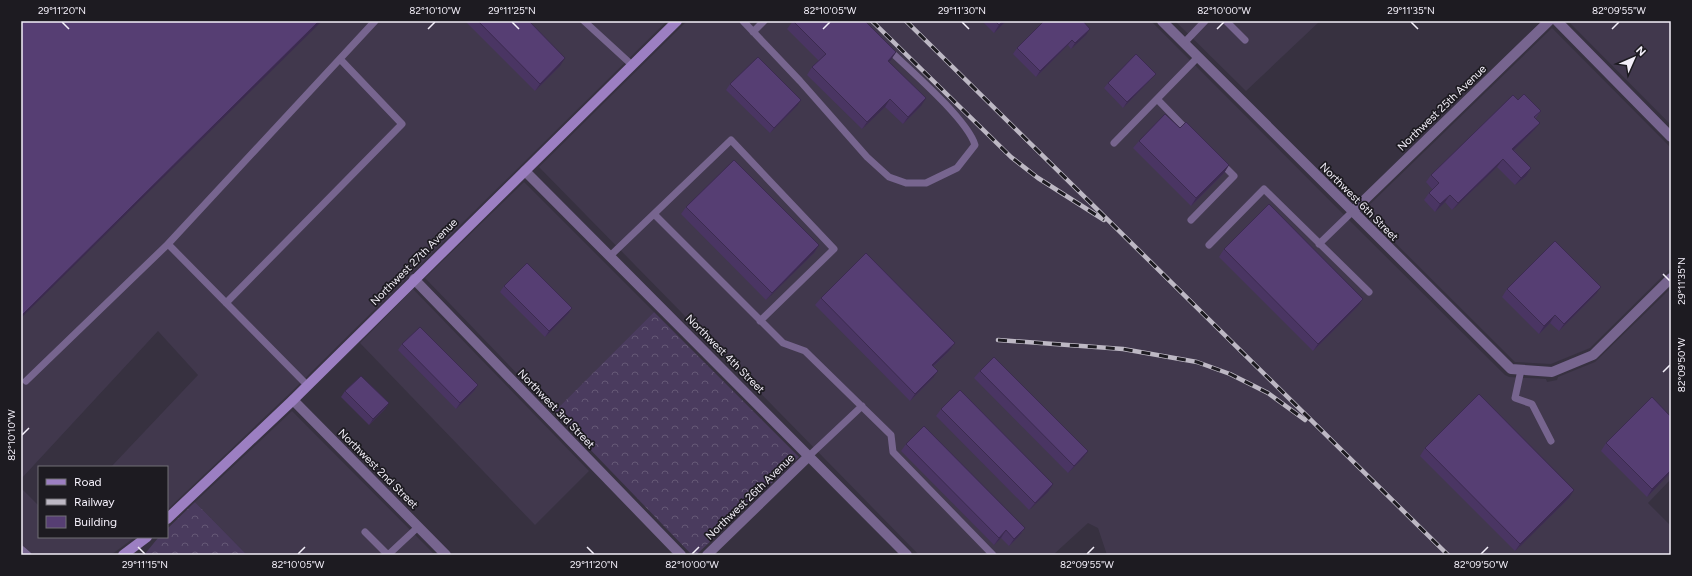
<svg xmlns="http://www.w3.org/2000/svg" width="1692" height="576" font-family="Figtree,sans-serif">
  <defs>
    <pattern id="forest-crowns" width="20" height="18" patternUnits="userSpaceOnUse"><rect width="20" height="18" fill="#4a3b5e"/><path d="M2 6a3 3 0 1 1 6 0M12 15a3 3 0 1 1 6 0" fill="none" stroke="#655876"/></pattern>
  </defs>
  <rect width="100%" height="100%" fill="#373140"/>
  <!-- built -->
  <path fill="#41384d" d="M21,21h646l-379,374 -121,115v-43h-56l87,-92 -40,-44 -137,148z
    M687,21h464l200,201 154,153 4,2 37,2 1,3 10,-2 1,-3 37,-15 76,-74v191l-23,24 23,23v29h-430l-2,-1 -132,1 -9,-27 -10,-5 -35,32h-134l-380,-388z
    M1175,21h145l-74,70z
    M1568,21h103v104z
    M1552,28l119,120v120l-81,80 -39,16 -36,-2 -152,-151z
    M524,182l130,130 -100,100 -129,-134z
    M413,289l176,182 -54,54 -175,-182z
    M292,411l143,144h-188l-52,-53z
    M21,488l18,18v31h96l-24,18h-90z"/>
  <!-- forest -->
  <path fill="url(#forest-crowns)" d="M654,312l145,145 -103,98h-4l-138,-143z
    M195,502l52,53h-103l14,-17 9,-1v-8z"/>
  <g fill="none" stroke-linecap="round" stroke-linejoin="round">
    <!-- lane -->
    <path stroke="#77658f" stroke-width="7" d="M584,21l48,44
      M743,21l57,60 67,76 22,20 17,6h20l31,-15 18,-23c-8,-26 -65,-75 -87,-96
      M1226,21l19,19
      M753,32l11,-11
      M1184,43l21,-22
      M1157,99l32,33
      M1114,143l84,-86
      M654,214l129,129 22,8 86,84 2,17 100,103
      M1191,220l43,-44 -13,-13
      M168,244l207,-223
      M1319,244l33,-32
      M1209,245l55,-56 105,103
      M610,256l121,-116 103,109 -74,72
      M226,303l176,-179 -62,-65
      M1521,370l-6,28 17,6 19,37
      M26,381l142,-137 139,141
      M809,456l53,-50
      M365,532l23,23 30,-28
      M21,549l7,6"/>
    <!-- street -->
    <path stroke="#77658f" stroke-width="10" d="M1162,21l349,348 41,3 41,-17 78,-77
      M1557,21l114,116
      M525,171l382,384
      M1352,212l197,-191
      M414,279l267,276
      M293,400l153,155
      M707,555l102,-99"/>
    <!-- secondary -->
    <path stroke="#9c7fc2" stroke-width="10" d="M167,519l126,-119 384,-379
      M123,555l24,-18"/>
    <defs>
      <path id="rail" d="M872,21l139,136 27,21 66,42
        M906,21l542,534
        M998,340l125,9 74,13 33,12 38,19 37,27"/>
    </defs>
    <!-- rail casing -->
    <use href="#rail" stroke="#bdb8c4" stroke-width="4.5"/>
    <!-- rail -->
    <use href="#rail" stroke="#1d1b21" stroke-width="3" stroke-dasharray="9" stroke-linecap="butt"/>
  </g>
  <!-- wall -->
  <path fill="#4a3563" d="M465,21h64l31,45 -25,25z
    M793,21l103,31 -7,10 32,44 -18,18 -18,-17 -23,22 -55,-54 5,-8 7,-6 -32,-32z
    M982,21h24l-12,12z
    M1086,35l-15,14 -3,-4 -32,32 -23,-23 4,-6z
    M1151,79l-28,29 -19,-20 4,-5z
    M730,84l67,22 -27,27 -44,-43z
    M1518,100l23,11 -5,7 -2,12 -20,20 17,18 -5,8 -11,9 -18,-18 -45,43 -7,-8 -10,10 -11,-12 5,-7 4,-3 -7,-8 5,-7z
    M1180,128l49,37 -5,8 -33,33 -58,-58 6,-7z
    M686,207l133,38 -5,8 -48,47 -85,-86z
    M1224,249l139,50 -5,7 -45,45 -94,-94z
    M504,286l68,22 -4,6 -23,23 -45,-45z
    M1507,289l89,5 -37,37 -9,-8 -11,11 -37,-37z
    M821,298l134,45 -6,8 -15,15 -1,12 -23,23 -95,-96z
    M402,344l76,41 -4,6 -18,18 -58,-59z
    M980,371l108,80 -6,8 -14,14 -94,-95z
    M345,391l44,12 -4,6 -16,16 -28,-28z
    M941,409l112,75 -5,8 -19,18 -93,-94z
    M1606,443l65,29 -24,25 -46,-46z
    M906,444l119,84 -6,8 -10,10 -8,-8 -7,7 -93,-94z
    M1425,448l144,50 -54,53 -95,-95z"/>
  <!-- shaded-wall -->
  <path fill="#3c2b50" d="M319,21h3l-301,297v-2z
    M1003,21h3l-12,12 5,-8z
    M1090,29l-4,6 -15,14 4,-6z
    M1072,40l-4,5 -32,32 4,-6z
    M896,52l-5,8 -9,8 6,-7z
    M565,58l-5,8 -25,25 5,-7z
    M1156,74l-5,5 -28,29 4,-6z
    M926,98l-5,8 -18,18 5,-7z
    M890,99l-5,8 -23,22 5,-7z
    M801,100l-4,6 -27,27 4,-5z
    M1540,123l-6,7 -27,27 5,-8z
    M1503,159l-6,8 -45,43 6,-7z
    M1229,165l-5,8 -33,33 5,-8z
    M1531,168l-5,8 -11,9 6,-7z
    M1450,195l-5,7 -10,10 5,-8z
    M819,245l-5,8 -48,47 6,-7z
    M1601,287l-5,7 -37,37 5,-7z
    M1363,299l-5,7 -45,45 5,-7z
    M572,308l-4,6 -23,23 4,-6z
    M1555,315l-5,8 -11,11 5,-8z
    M955,343l-6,8 -22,21 5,-7z
    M938,371l-5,7 -23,23 5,-7z
    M478,385l-4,6 -18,18 4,-6z
    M389,403l-4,6 -16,16 4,-6z
    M1088,451l-6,8 -14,14 6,-7z
    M1671,470v2l-24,25 5,-8z
    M1053,484l-5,8 -19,18 6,-7z
    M1574,490l-5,8 -54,53 5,-7z
    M1025,528l-6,8 -10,10 5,-7z
    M1006,530l-5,8 -7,7 5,-7z"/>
  <!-- building -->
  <path fill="#563e73" stroke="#3c2b50" d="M21,21h298l-298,295z
    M478,21h51l36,37 -25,26z
    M793,21h72l31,31 -8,9 38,37 -18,19 -18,-18 -23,23 -55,-55 14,-13z
    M995,21h8l-4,4z
    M1044,21h39l7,8 -15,14 -3,-3 -32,31 -23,-23z
    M1136,54l20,20 -29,28 -19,-19z
    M758,57l43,43 -27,28 -44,-44z
    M1524,94l17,17 -7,6 6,6 -28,26 19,19 -10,10 -18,-19 -45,44 -8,-8 -10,9 -11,-11 10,-10 -8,-8 82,-80 5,5z
    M1165,114l15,14 6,-6 43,43 -33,33 -57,-57z
    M734,160l85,85 -47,48 -86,-86z
    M1269,204l94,95 -45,45 -94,-95z
    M1555,241l46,46 -37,37 -9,-9 -11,11 -37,-37z
    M866,253l89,90 -23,22 6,6 -23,23 -94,-96z
    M527,263l45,45 -23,23 -45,-45z
    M420,327l58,58 -18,18 -58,-59z
    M994,357l94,94 -14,15 -94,-95z
    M361,376l28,27 -16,16 -28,-28z
    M960,390l93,94 -18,19 -94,-94z
    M1479,394l95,96 -54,54 -95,-96z
    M1652,397l19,20v53l-19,19 -46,-46z
    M924,426l101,102 -11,11 -8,-9 -7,8 -93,-94z"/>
  <!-- ticks -->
  <path fill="none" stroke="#f3eff9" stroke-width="1.5" d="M62,22l7,7M512,22l7,7M962,22l7,7M1411,22l7,7M428,29l7,-7M823,29l7,-7M1217,29l7,-7M1612,29l7,-7M1663,274l7,7M1663,372l7,-7M22,435l7,-7M138,547l7,7M587,547l7,7M298,554l7,-7M692,554l7,-7M1087,554l7,-7M1481,554l7,-7"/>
  <g text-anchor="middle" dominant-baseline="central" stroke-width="3.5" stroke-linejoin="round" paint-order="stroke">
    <!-- street labels -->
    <g font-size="11" fill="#f3eff9" stroke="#1d1b21">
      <text transform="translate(1442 108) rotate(-44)">Northwest 25th Avenue</text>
      <text transform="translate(1359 202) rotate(45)">Northwest 6th Street</text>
      <text transform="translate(414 262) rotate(-45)">Northwest 27th Avenue</text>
      <text transform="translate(725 354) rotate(45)">Northwest 4th Street</text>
      <text transform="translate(556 409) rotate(46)">Northwest 3rd Street</text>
      <text transform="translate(378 469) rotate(45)">Northwest 2nd Street</text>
      <text transform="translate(750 497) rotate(-44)">Northwest 26th Avenue</text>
    </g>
  </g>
  <!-- border -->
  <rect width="1692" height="576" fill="none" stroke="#1d1b21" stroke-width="44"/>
  <!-- legend -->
  <rect x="38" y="466" width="130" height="72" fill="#1d1b21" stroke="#737077"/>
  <rect x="46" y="479" width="20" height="6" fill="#9c7fc2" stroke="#737077"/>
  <text x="74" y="486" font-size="12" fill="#f3eff9">Road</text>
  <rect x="46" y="499" width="20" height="6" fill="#bdb8c4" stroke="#737077"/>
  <text x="74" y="506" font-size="12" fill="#f3eff9">Railway</text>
  <rect x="46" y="516" width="20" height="12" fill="#563e73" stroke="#737077"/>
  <text x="74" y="526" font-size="12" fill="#f3eff9">Building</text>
  <!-- north arrow -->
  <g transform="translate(1634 58) rotate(45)" stroke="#1d1b21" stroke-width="3" paint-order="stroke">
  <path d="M0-3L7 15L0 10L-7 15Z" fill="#f3eff9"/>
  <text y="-6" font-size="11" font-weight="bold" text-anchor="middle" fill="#f3eff9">N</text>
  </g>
  <rect x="22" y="22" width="1648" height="532" fill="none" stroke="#f3eff9" stroke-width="1.5"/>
  <g font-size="10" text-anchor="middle" fill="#f3eff9">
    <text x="62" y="14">29°11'20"N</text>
    <text x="435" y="14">82°10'10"W</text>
    <text x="512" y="14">29°11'25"N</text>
    <text x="830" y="14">82°10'05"W</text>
    <text x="962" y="14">29°11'30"N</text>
    <text x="1224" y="14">82°10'00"W</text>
    <text x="1411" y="14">29°11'35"N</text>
    <text x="1619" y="14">82°09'55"W</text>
    <text transform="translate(1681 281) rotate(-90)" y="4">29°11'35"N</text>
    <text transform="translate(1681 365) rotate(-90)" y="4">82°09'50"W</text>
    <text transform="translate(11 435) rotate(-90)" y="4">82°10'10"W</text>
    <text x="145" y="568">29°11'15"N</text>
    <text x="298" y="568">82°10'05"W</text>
    <text x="594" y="568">29°11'20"N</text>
    <text x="692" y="568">82°10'00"W</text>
    <text x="1087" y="568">82°09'55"W</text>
    <text x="1481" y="568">82°09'50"W</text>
  </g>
</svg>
